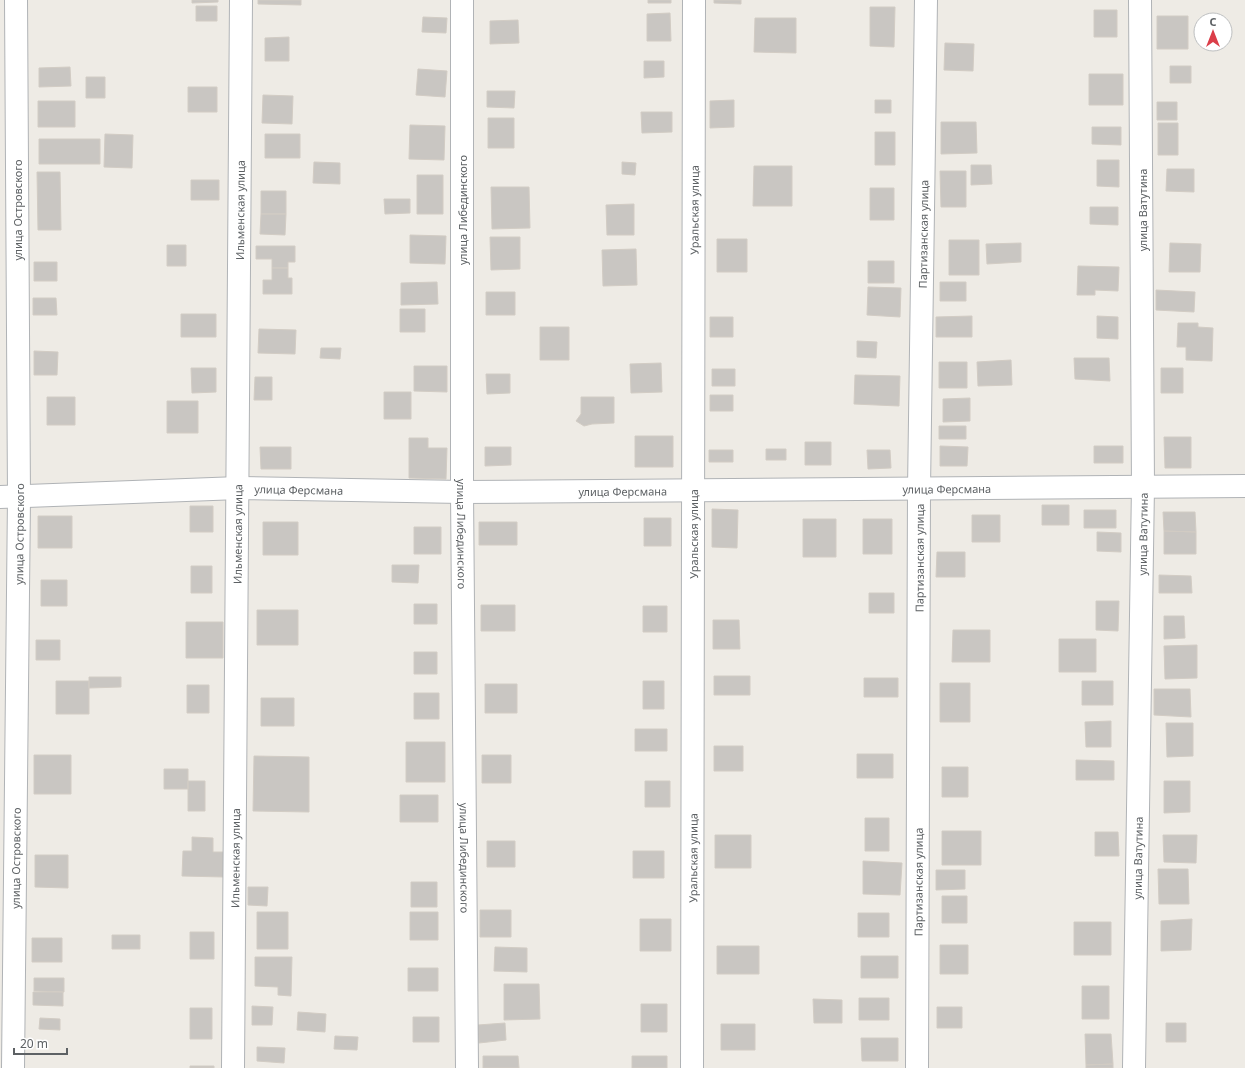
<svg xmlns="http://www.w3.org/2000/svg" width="1245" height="1068" font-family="'Noto Sans',sans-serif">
  <rect width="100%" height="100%" fill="#eeebe5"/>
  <!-- building -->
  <path fill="#c9c6c2" stroke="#d2ccc4" d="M192,0h26v2l-26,1z
    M258,0h43v5l-43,-1z
    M648,0h23v3h-23z
    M714,0h27v4l-27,-1z
    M196,6h21v15h-21z
    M870,7h25l-1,40 -24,-1z
    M1094,10h23v27h-23z
    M670,13l1,28h-24v-27z
    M1157,16h31v33h-31z
    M423,17l24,1 -1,15 -24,-1z
    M755,18h41v35l-42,-1z
    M518,20l1,23 -29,1v-23z
    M289,37v24h-24v-23z
    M945,43l29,1 -1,27 -29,-1z
    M644,61h20v16l-20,1z
    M1170,66h21v17h-21z
    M70,67l1,19 -32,1v-19z
    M418,69l29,2 -2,26 -29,-2z
    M1089,74h34v31h-34z
    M86,77h19v21h-19z
    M188,87h29v25h-29z
    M487,91h28l-1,17 -27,-1z
    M263,95l30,1 -1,28 -30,-1z
    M734,100v27l-24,1v-27z
    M875,100h16v13h-16z
    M38,101h37v26h-37z
    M1157,102h20v18h-20z
    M641,112h31v20l-30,1z
    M488,118h26v30h-26z
    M941,122h35l1,31 -36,1z
    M1158,123h20v32h-20z
    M410,125l35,1 -1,34 -35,-1z
    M1092,127h29v18l-29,-1z
    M875,132h20v33h-20z
    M105,134l28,1 -1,33 -28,-1z
    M265,134h35v24h-35z
    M39,139h61v25h-61z
    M1097,160h22v27l-22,-1z
    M314,162l26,1v21l-27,-1z
    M622,162l14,1 -1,12 -13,-1z
    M971,165h20l1,19 -21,1z
    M754,166h38v40h-39z
    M1167,169h27v23l-28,-1z
    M940,171h26v36h-25z
    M37,172h23l1,58h-23z
    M417,175h26v39h-26z
    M191,180h28v20h-28z
    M491,187h38l1,41 -38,1z
    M870,188h24v32h-24z
    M261,191h25v23h-25z
    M384,199h26v14l-25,1z
    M634,204v31h-27l-1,-30z
    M1090,207h28v18l-28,-1z
    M261,214h25l-1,21 -25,-1z
    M410,235l36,1 -1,28 -35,-1z
    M490,237h30v32l-29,1z
    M717,239h30v33h-30z
    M949,240h30v35h-30z
    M1021,243v19l-34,2 -1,-20z
    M1170,243l31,1 -1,28h-31z
    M167,245h19v21h-19z
    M256,246h39v16h-7v6h-16v-9h-16z
    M636,249l1,36 -34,1 -1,-36z
    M868,261h26v22h-26z
    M34,262h23v19h-23z
    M1078,266l41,1 -1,24 -23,-1v5h-18z
    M272,268h16v10h4v16h-29v-14h9z
    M437,282l1,22 -37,1v-22z
    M940,282h26v19h-26z
    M868,287l33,1 -1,29 -33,-2z
    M1156,290l39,2 -1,20 -38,-2z
    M486,292h29v23h-29z
    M33,298h23l1,17h-24z
    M400,309h25v23h-25z
    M181,314h35v23h-35z
    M972,316v21h-36v-20z
    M1097,316l21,1v22l-21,-1z
    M710,317h23v20h-23z
    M1178,323h20v4l15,1 -1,33 -26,-1v-13h-9z
    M540,327h29v33h-29z
    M259,329l37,1 -1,24 -37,-1z
    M857,341l20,1 -1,16 -19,-1z
    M321,348h20l-1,11 -20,-1z
    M34,351l24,1 -1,23h-23z
    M1074,358h35l1,23 -35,-2z
    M1011,360l1,25 -34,1 -1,-24z
    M939,362h28v26h-28z
    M661,363l1,29 -31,1 -1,-29z
    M414,366h33v26l-33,-1z
    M191,368h25v24l-24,1z
    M1161,368h22v25h-22z
    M712,369h23v17h-23z
    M486,374h24v19l-23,1z
    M855,375l45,1 -1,30 -45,-2z
    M255,377h17v23h-18z
    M384,392h27v27h-27z
    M710,395h23v16h-23z
    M47,397h28v28h-28z
    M581,397h33v26l-22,1 -8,2 -8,-5 5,-7z
    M970,398v23l-27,1v-23z
    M167,401h31v32h-31z
    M939,426h27v13h-27z
    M635,436h38v31h-38z
    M1164,437h27v31h-26z
    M409,438h19v10h19l-1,31 -37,-1z
    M805,442h26v23h-26z
    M940,446l28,1 -1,19h-27z
    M1094,446h29v17h-29z
    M260,447h31v22h-30z
    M485,447h26v18l-26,1z
    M766,449h20v11h-20z
    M709,450h24v12h-24z
    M867,450h23l1,18 -23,1z
    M1042,505h27v20h-27z
    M190,506h23v26h-23z
    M712,509l26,1 -1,38 -25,-1z
    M1084,510h32v18h-32z
    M1163,512h32l1,20 -32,-1z
    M972,515h28v27h-28z
    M38,516h34v32h-34z
    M644,518h27v28h-27z
    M803,519h33v38h-33z
    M863,519h29v35h-29z
    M263,522h35v33h-35z
    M479,522h38v23h-38z
    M414,527h27v27h-27z
    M1164,531l32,1v22h-32z
    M1097,532l24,1v19l-24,-1z
    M937,552h28v25h-29z
    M392,565h27l-1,18 -26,-1z
    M191,566h21v27h-21z
    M1159,575l32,1 1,17h-33z
    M41,580h26v26h-26z
    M869,593h25v20h-25z
    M1096,601h23l-1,30 -22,-1z
    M414,604h23v20h-23z
    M481,605h34v26h-34z
    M643,606h24v26h-24z
    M257,610h41v35h-41z
    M1164,616h20l1,22 -21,1z
    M713,620h26l1,29h-27z
    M186,622h37v36h-37z
    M953,630h37v32h-38z
    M1059,639h37v33h-37z
    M36,640h24v20h-24z
    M1197,645v33l-32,1 -1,-33z
    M414,652h23v22h-23z
    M714,676h36v19h-36z
    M89,677h32v10l-32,1z
    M864,678h34v19h-34z
    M56,681h33v33h-33z
    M643,681h21v28h-21z
    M1082,681h31v24h-31z
    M940,683h30v39h-30z
    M485,684h32v29h-32z
    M187,685h22v28h-22z
    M1154,689h36l1,28 -37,-2z
    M414,693h25v26h-25z
    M261,698h33v28h-33z
    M1111,721v26h-25l-1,-25z
    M1166,723h27v33l-26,1z
    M635,729h32v22h-32z
    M406,742h39v40h-39z
    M714,746h29v25h-29z
    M857,754h36v24h-36z
    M34,755h37v39h-37z
    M482,755h29v28h-29z
    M254,756l55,1v55l-56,-1z
    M1076,760l38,1v19h-38z
    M942,767h26v30h-26z
    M164,769h24v20h-24z
    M188,781h17v30h-17z
    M645,781h25v26h-25z
    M1164,781h26v31l-26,1z
    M400,795h38v27h-38z
    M865,818h24v33h-24z
    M942,831h39v34h-39z
    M1095,832h23l1,24h-24z
    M715,835h36v33h-36z
    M1163,835h34l-1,28 -32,-1z
    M192,837l21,1v14h12l-1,25 -42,-1 1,-25h9z
    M487,841h28v26h-28z
    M633,851h31v27h-31z
    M35,855h33v33l-33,-1z
    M863,861l39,2 -2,32 -37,-1z
    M1158,869h30l1,35h-30z
    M936,870h29v19l-29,1z
    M411,882h26v25h-26z
    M248,887h20l-1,19 -19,-1z
    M942,896h25v27h-25z
    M480,910h31v27h-31z
    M257,912h31v37h-31z
    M410,912h28v28h-28z
    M858,913h31v24h-31z
    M640,919h31v32h-31z
    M1192,919l-1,31 -30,1v-30z
    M1074,922h37v33h-37z
    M190,932h24v27h-24z
    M112,935h28v14h-28z
    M32,938h30v24h-30z
    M940,945h28v29h-28z
    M717,946h42v28h-42z
    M495,947l32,1v24l-33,-1z
    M861,956h37v22h-37z
    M255,957h37l-1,39 -13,-1v-8l-23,-1z
    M408,968h30v23h-30z
    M34,978h30v14l-30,-1z
    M504,984h35l1,35 -36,1z
    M1082,986h27v33h-27z
    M33,992h30v14l-30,-1z
    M859,998h30v22h-30z
    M813,999l29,1v23h-28z
    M641,1004h26v28h-26z
    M252,1006l21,1 -1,18h-20z
    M937,1007h25v21h-25z
    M190,1008h22v31h-22z
    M298,1012l28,2 -1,18 -28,-2z
    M413,1017h26v25h-26z
    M40,1018l20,1v11l-21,-1z
    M505,1023l1,17 -27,3 -1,-18z
    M1166,1023h20v19h-20z
    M721,1024h34v26h-34z
    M1085,1034h26l2,30 -27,1z
    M335,1036l23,1 -1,13 -23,-1z
    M861,1038h37v23h-36z
    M257,1047l28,1 -1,15 -27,-2z
    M483,1056h35l1,12h-36z
    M632,1056h35v12h-35z
    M1113,1064v4h-27v-3z
    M190,1066h24v2h-24z"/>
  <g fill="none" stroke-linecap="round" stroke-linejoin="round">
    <defs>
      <g id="minor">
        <path id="s1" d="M462,0v492l5,576"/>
        <path id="s2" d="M0,497l239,-9 223,4 783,-6"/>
        <path id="s3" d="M13,1068l6,-571 -3,-497"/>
        <path id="s4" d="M233,1068l8,-1068"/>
        <path id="s5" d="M692,1068l2,-1068"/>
        <path id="s6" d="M917,1068l2,-579 7,-489"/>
        <path id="s7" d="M1134,1068l9,-582 -3,-486"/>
      </g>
    </defs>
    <!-- minor casing -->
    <use href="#minor" stroke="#b0b3b6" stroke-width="24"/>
    <!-- minor -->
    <use href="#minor" stroke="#fff" stroke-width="22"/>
  </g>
  <g text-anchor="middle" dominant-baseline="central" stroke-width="3.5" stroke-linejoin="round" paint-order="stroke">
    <!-- street labels -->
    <g font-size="11" fill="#5d6164" stroke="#fff">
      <text transform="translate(17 210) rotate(-90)">улица Островского</text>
      <text stroke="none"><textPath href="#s4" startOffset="858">Ильменская улица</textPath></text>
      <text transform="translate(462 210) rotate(-90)">улица Либединского</text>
      <text stroke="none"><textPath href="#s5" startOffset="858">Уральская улица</textPath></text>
      <text transform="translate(1142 210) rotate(-90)">улица Ватутина</text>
      <text stroke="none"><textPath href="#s6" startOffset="834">Партизанская улица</textPath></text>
      <text stroke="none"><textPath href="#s2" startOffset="947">улица Ферсмана</textPath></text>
      <text stroke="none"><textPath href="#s2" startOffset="299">улица Ферсмана</textPath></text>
      <text stroke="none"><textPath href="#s2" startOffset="623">улица Ферсмана</textPath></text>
      <text stroke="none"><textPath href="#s3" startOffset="534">улица Островского</textPath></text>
      <text stroke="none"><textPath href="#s4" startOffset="534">Ильменская улица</textPath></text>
      <text stroke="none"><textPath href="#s1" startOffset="534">улица Либединского</textPath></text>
      <text stroke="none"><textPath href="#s5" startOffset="534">Уральская улица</textPath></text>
      <text stroke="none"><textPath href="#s7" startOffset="534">улица Ватутина</textPath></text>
      <text stroke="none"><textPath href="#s6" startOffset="510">Партизанская улица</textPath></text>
      <text stroke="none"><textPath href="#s3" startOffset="210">улица Островского</textPath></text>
      <text stroke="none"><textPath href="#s4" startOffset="210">Ильменская улица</textPath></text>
      <text stroke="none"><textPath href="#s1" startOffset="858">улица Либединского</textPath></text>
      <text stroke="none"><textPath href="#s5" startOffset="210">Уральская улица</textPath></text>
      <text stroke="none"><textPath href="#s7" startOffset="210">улица Ватутина</textPath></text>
      <text stroke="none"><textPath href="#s6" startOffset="186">Партизанская улица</textPath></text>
    </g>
  </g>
  <!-- north arrow -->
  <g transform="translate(1213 32)"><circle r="19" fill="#ffffff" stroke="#bec0c1"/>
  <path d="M0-3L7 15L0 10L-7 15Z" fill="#db3e49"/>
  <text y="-6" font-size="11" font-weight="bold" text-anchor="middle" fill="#5d6164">С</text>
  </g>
  <!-- scale -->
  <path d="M14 1048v6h53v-6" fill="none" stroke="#5d6164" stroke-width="2"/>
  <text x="20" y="1048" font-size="12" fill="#5d6164" stroke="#ffffff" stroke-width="3" paint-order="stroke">20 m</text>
</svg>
